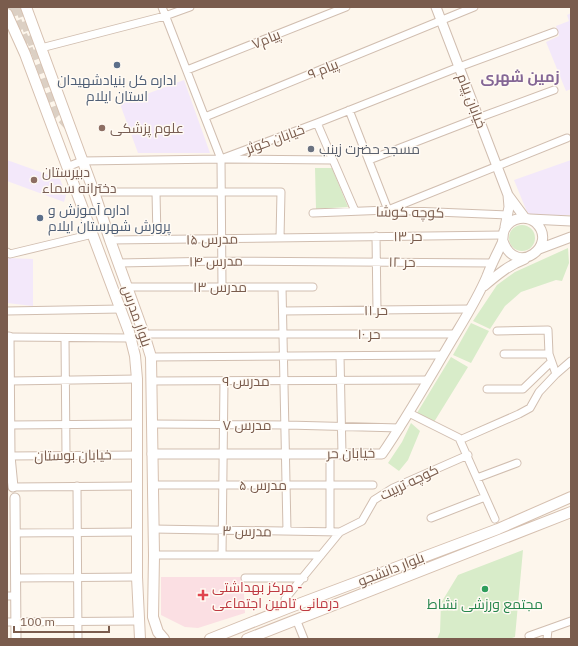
<svg xmlns="http://www.w3.org/2000/svg" width="578" height="646" font-family="'IBM Plex Sans',Cairo,sans-serif">
  <rect width="100%" height="100%" fill="#fdf6ec"/>
  <!-- education -->
  <path fill="#f3e8fa" d="M571,13v76l-5,2 -20,-49 13,-6 -3,-10 13,-5 -2,-6z
    M184,80l26,73h-72l-18,-49z
    M7,160l53,19 6,16 -2,7 -57,-21z
    M571,160v55h-40l-4,-3 -13,-32z
    M7,258l26,1v47l-26,-3z"/>
  <!-- medical -->
  <path fill="#fbdfe3" d="M161,577h82l2,36 -47,15 -13,-1 -24,-12z"/>
  <!-- green -->
  <path fill="#d8ecc9" d="M315,168h17l16,39 -32,2z
    M509 238a13 13 0 1 1 26 0a13 13 0 1 1-26 0Z
    M568,248l1,15 -7,18 -6,-1 -35,12 -16,14 -15,23 -17,-8 24,-36 18,-13z
    M471,323l18,8 -18,32 -18,-8z
    M451,357l17,10 -34,55 -17,-9z
    M411,423l9,8 -12,29 -9,11 -11,-8 14,-21z
    M523,550l-8,87 -6,2h-72l3,-7 1,-29 17,-28z"/>
  <g fill="none" stroke-linecap="round" stroke-linejoin="round">
    <!-- secondary-tunnel -->
    <path stroke="#dcd0c4" stroke-width="10" stroke-dasharray="10 5" stroke-linecap="butt" d="M11,7l19,47
      M20,7l38,107 12,13"/>
    <defs>
      <path id="minor" d="M162,7l59,152 1,128
        M41,48l124,-32 25,-9
        M187,70l159,-63
        M349,110l39,100 179,-72
        M205,117l269,-110
        M317,123l38,88
        M225,159l107,1
        M369,160l109,-42 76,-28
        M67,167l15,-6 139,-2 96,-36 142,-56 95,-35
        M94,192h187l-1,46
        M156,192l1,47
        M313,213l75,-3 120,5
        M376,236l1,74
        M110,240l393,-5
        M7,252l3,2 83,-20
        M119,263l102,-2 270,2
        M127,287h186
        M282,287l5,244
        M7,311l114,-2
        M283,311l187,-2
        M497,331l51,-1 1,24 7,20
        M144,334h311
        M9,337l121,1
        M65,338l1,117
        M504,354h45
        M340,356l2,98
        M151,357l292,-2
        M10,381l127,-2
        M151,381l277,-1
        M487,389h36l28,-27
        M409,413l50,25 36,81
        M152,424l135,1 113,3
        M10,425l127,-1
        M459,438l3,1 57,-25 11,-6 9,-16 17,-18 15,-13
        M330,454v78
        M10,456l127,-1
        M477,478l40,-15
        M152,485h221
        M77,486l1,153
        M13,487l123,-1
        M431,518l54,-21
        M153,529l187,3
        M15,533l122,-1
        M154,555h167
        M222,555l2,-174
        M16,578l121,-1
        M245,578h59
        M7,596h9
        M288,608l-3,-9 55,-67 22,-11 12,-21 19,-12 75,-33
        M296,619l8,20
        M7,622l132,-1
        M529,636l42,-15
        M547,639l1,-9"/>
      <path id="tertiary" d="M436,7l72,188 17,23
        M530,219l41,2
        M505,227l4,-20 -1,-12
        M539,249l32,-12
        M484,286c13,-11 25,-21 41,-27
        M7,337h2l1,119 3,31
        M152,454h230c24,-35 45,-72 67,-109 13,-22 28,-45 38,-69 4,-11 10,-22 15,-33 2,-4 0,-10 3,-14 6,-12 22,-14 31,-6 23,22 -20,55 -33,18
        M15,498l1,141"/>
      <path id="secondary" d="M26,7l68,185 16,48 34,94 7,23 3,198 -1,62 5,15 6,7
        M7,14l18,40 104,278 6,24 2,23v198l3,62
        M210,639l78,-31 210,-79 73,-32
        M247,639l324,-127"/>
    </defs>
    <!-- minor casing -->
    <use href="#minor" stroke="#d1beb0" stroke-width="9"/>
    <!-- tertiary casing -->
    <use href="#tertiary" stroke="#d1beb0" stroke-width="11"/>
    <!-- secondary casing -->
    <use href="#secondary" stroke="#d6c0b0" stroke-width="12"/>
    <!-- minor -->
    <use href="#minor" stroke="#fff" stroke-width="7"/>
    <!-- tertiary -->
    <use href="#tertiary" stroke="#fff" stroke-width="9"/>
    <!-- secondary -->
    <use href="#secondary" stroke="#fff" stroke-width="10"/>
  </g>
  <!-- markers -->
  <g fill="#5c6f8a" stroke="#fffaf3" stroke-width="1.5">
    <circle cx="117" cy="65" r="4"/>
    <circle cx="40" cy="218" r="4"/>
  </g>
  <g fill="#8d6e63" stroke="#fffaf3" stroke-width="1.5">
    <circle cx="102" cy="128" r="4"/>
    <circle cx="34" cy="180" r="4"/>
  </g>
  <circle fill="#6b7280" stroke="#fffaf3" stroke-width="1.5" cx="311" cy="149" r="4"/>
  <circle fill="#2e9e5b" stroke="#fffaf3" stroke-width="1.5" cx="485" cy="589" r="4"/>
  <path fill="#e0444e" stroke="#fffaf3" stroke-width="1.5" d="M201 589h4v4h4v4h-4v4h-4v-4h-4v-4h4z"/>
  <g text-anchor="middle" dominant-baseline="central" stroke-width="3" stroke-linejoin="round" paint-order="stroke">
    <!-- street labels -->
    <g font-size="14" fill="#7a5c4d" stroke="#fffaf3">
      <text transform="translate(266 39) rotate(-22)">پیام۷</text>
      <text transform="translate(323 69) rotate(-22)">پیام ۹</text>
      <text transform="translate(472 101) rotate(69)">خیابان پیام</text>
      <text transform="translate(275 139) rotate(-20)">خیابان کوثر</text>
      <text transform="translate(410 212) rotate(1)">کوچه کوشا</text>
      <text transform="translate(408 236) rotate(-1)">۱۳ حر</text>
      <text transform="translate(212 239) rotate(-1)">مدرس ۱۵</text>
      <text transform="translate(216 261) rotate(-1)">مدرس ۱۴</text>
      <text transform="translate(402 262) rotate(1)">حر ۱۲</text>
      <text x="220" y="287">مدرس ۱۳</text>
      <text transform="translate(376 310) rotate(-1)">حر ۱۱</text>
      <text transform="translate(137 316) rotate(71)">بلوار مدرس</text>
      <text x="369" y="334">حر ۱۰</text>
      <text x="246" y="381">مدرس ۹</text>
      <text x="247" y="425">مدرس ۷</text>
      <text transform="translate(351 453) rotate(-1)">خیابان حر</text>
      <text transform="translate(73 455) rotate(-1)">خیابان بوستان</text>
      <text transform="translate(409 482) rotate(-26)">کوچه تربیت</text>
      <text x="263" y="485">مدرس ۵</text>
      <text transform="translate(247 531) rotate(1)">مدرس ۳</text>
      <text transform="translate(391 569) rotate(-21)">بلوار دانشجو</text>
    </g>
    <!-- service labels -->
    <g font-size="14" fill="#4e5e75" stroke="#fffaf3">
      <text x="117" y="80">اداره کل بنیادشهیدان<tspan x="117" dy="16">استان ایلام</tspan></text>
      <text x="48" y="210" text-anchor="start">اداره آموزش و<tspan x="48" dy="16">پرورش شهرستان ایلام</tspan></text>
    </g>
    <!-- education labels -->
    <g font-size="14" fill="#785e54" stroke="#fffaf3" text-anchor="start">
      <text x="110" y="128">علوم پزشکی</text>
      <text x="42" y="172">دبیرستان<tspan x="42" dy="16">دخترانه سماء</tspan></text>
    </g>
    <!-- worship labels -->
    <g font-size="14" fill="#5b616d" stroke="#fffaf3" text-anchor="start">
      <text x="319" y="149">مسجد حضرت زینب</text>
    </g>
    <!-- health labels -->
    <g font-size="14" fill="#be3a42" stroke="#fffaf3" text-anchor="start">
      <text x="212" y="587">مرکز بهداشتی -<tspan x="212" dy="16">درمانی تامین اجتماعی</tspan></text>
    </g>
    <!-- leisure labels -->
    <g font-size="14" fill="#27864d" stroke="#fffaf3">
      <text x="485" y="604">مجتمع ورزشی نشاط</text>
    </g>
    <!-- neighbourhood labels -->
    <g font-size="15" font-weight="bold" fill="#846695" stroke="#fffaf3">
      <text x="520" y="76">زمین شهری</text>
    </g>
  </g>
  <!-- border -->
  <rect width="578" height="646" fill="none" stroke="#7a5c4d" stroke-width="16"/>
  <!-- scale -->
  <path d="M14 626v6h95v-6" fill="none" stroke="#7a5c4d" stroke-width="2"/>
  <text x="20" y="626" font-size="12" fill="#7a5c4d" stroke="#fffaf3" stroke-width="3" paint-order="stroke">100 m</text>
</svg>
